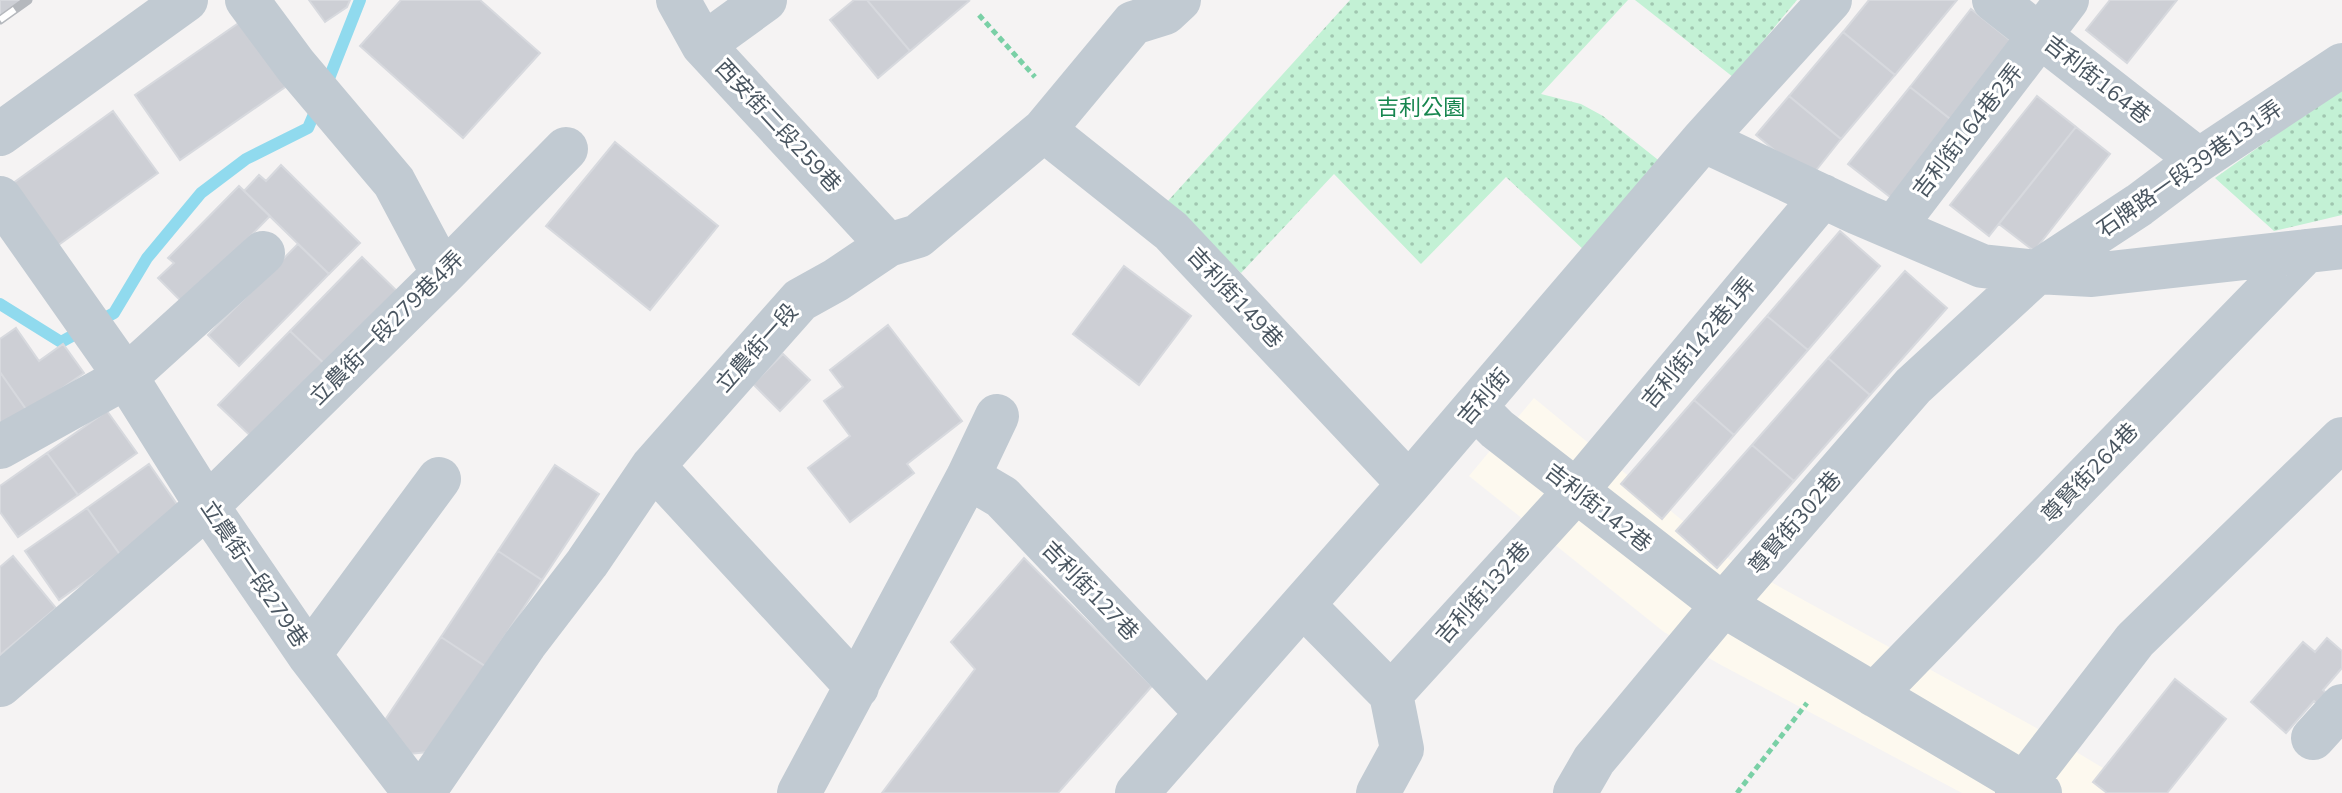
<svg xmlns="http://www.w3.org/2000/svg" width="2342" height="793" font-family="'Nunito Sans','Noto Sans TC',sans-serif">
  <defs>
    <pattern id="park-dots" width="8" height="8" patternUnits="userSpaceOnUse" patternTransform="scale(2)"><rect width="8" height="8" fill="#c3f1d5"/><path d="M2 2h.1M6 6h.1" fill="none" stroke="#a0c6b0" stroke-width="1.8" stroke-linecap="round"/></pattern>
  </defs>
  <rect width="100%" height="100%" fill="#f5f3f3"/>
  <!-- commercial -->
  <path fill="#fdf9ef" d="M1534,398l195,161 302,166 114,68h-183l-241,-128 -57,-33 -195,-156z"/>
  <!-- park -->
  <path fill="url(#park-dots)" d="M1350,0h278l-87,94 40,10 22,12 59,47 -77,88 -79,-74 -85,87 -87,-90 -93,99 -74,-71z
    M1635,0h162l-64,77z
    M2342,88v127l-68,16 -59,-53z"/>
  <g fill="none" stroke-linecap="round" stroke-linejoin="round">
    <!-- stream -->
    <path stroke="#90daee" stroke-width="12" d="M326,86l34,-86
      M0,304l61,38 53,-29 33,-55 54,-65 45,-34 62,-31 9,-21"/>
  </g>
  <!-- building -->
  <path fill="#cdcfd5" stroke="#d7d9de" stroke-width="2" d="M0,0h24l-24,17z
    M309,0h41l-3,7 -22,15z
    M401,0h79l60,53 -77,85 -103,-92z
    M854,0h13l43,51 -32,27 -48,-58z
    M867,0h100l2,1 -59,50z
    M1869,0h88l-62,75 -52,-43z
    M2110,0h67l-50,63 -41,-33z
    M1971,9l55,44 -62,77 -54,-43z
    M246,18l45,65 -111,77 -45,-65z
    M1843,32l52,43 -54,64 -52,-43z
    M1910,87l54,43 -61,77 -55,-43z
    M1789,96l52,43 -32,40 -53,-44z
    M2037,96l39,31 -87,109 -39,-31z
    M113,111l45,62 -108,78 -45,-62z
    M2076,127l34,27 -76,97 -35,-27z
    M615,142l103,84 -68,84 -104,-84z
    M281,165l79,78 -31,31 -85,-83 15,-16 7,6z
    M239,186l31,30 -86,88 -26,-26 16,-15 -6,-5z
    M1840,231l40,35 -72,84 -41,-34z
    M298,244l31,30 -90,92 -31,-31z
    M362,257l39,38 -71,74 -40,-38z
    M1124,266l67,50 -52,69 -66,-51z
    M1905,271l42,37 -77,87 -42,-37z
    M1767,316l41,34 -74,85 -40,-35z
    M888,325l74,96 -55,43 7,9 -64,49 -42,-54 42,-32 -26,-35 19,-14 -13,-17z
    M16,328l23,33 24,-17 21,29 -56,39 -28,-40v-33z
    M290,331l40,38 -72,74 -40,-38z
    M783,354l27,26 -30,31 -27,-27z
    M1828,358l42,37 -76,86 -42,-36z
    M0,372l28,40 -28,19z
    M1694,400l40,35 -72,84 -41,-35z
    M107,411l30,42 -59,42 -31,-42z
    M1752,445l42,36 -77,87 -41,-37z
    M47,453l31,42 -60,42 -18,-25v-26z
    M149,464l34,49 -62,43 -34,-48z
    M555,465l44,29 -57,86 -44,-29z
    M87,508l34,48 -62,44 -34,-49z
    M498,551l44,29 -57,86 -44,-29z
    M13,556l43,52 -56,47v-88z
    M1024,558l128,128 -94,107h-176l93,-124 -24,-27z
    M441,637l44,29 -57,86 -19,2 -26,-31z
    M2327,638l15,13v17l-19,22 5,5 -9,11 -5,-5 -28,32 -35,-31 52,-60 12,10z
    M2175,679l51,40 -59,74h-60l-14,-11z"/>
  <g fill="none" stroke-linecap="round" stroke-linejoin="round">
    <!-- path -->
    <path stroke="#7ad0a6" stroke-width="5" stroke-dasharray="6 4" stroke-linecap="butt" d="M979,15l56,62
      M1737,793l70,-90"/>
    <!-- minor -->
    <path stroke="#c1cad2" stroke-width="44" d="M247,0l49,66 98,116 49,92
      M678,0l25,45 185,200
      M1994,0l205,160
      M703,45l62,-45
      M1044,130l127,101 238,253
      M0,134l186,-134
      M1703,140l155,73 124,53 55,6 55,3 250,-28
      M0,198l126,179 81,129 102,149 106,138
      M1894,227l173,-227
      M1475,407l22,22 226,176 317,188
      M0,447l126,-70 137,-124
      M653,466l204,221
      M968,477l34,20 204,215
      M1303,605l88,89 11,55 -24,44
      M309,655l130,-176
      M0,685l207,-179 236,-232 123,-125
      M1391,694l185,-203 247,-295
      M1874,695l432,-444
      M2313,738l29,-32
      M423,793l102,-149 62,-81 66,-97 147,-166 36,-20 52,-35 30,-9 126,-106 89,-107 32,-10 14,-13
      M799,793l169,-316 29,-61
      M1137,793l272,-309 294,-344 127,-140
      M1575,793l19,-33 129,-155 190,-219 124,-114 102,-67 60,-45 143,-95
      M2017,793l118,-153 207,-201"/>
    <defs>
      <path id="rail" d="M0,20l28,-20"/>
    </defs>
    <!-- rail casing -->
    <use href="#rail" stroke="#b5b8bd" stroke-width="9"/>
    <!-- rail -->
    <use href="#rail" stroke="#fff" stroke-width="6" stroke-dasharray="18" stroke-linecap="butt"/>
  </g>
  <g text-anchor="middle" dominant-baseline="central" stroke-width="6" stroke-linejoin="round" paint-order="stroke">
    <!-- street labels -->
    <g font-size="22" fill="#4a5661" stroke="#fff">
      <text transform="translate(2097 80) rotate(38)">吉利街164巷</text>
      <text transform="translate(778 126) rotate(47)">西安街二段259巷</text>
      <text transform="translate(1968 131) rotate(-52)">吉利街164巷2弄</text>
      <text transform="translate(2190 169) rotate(-35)">石牌路一段39巷131弄</text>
      <text transform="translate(1235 298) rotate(47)">吉利街149巷</text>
      <text transform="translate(387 328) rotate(-45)">立農街一段279巷4弄</text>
      <text transform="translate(1699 343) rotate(-50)">吉利街142巷1弄</text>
      <text transform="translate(757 348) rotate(-48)">立農街一段</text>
      <text transform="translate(1484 397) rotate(-49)">吉利街</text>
      <text transform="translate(2090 473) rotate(-46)">尊賢街264巷</text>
      <text transform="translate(1598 508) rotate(38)">吉利街142巷</text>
      <text transform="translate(1795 523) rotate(-49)">尊賢街302巷</text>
      <text transform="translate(254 574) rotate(56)">立農街一段279巷</text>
      <text transform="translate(1090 591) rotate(46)">吉利街127巷</text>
      <text transform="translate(1483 593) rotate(-48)">吉利街132巷</text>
    </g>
    <!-- park labels -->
    <g font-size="22" fill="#17864f" stroke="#fff">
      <text x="1421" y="108">吉利公園</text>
    </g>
  </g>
</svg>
